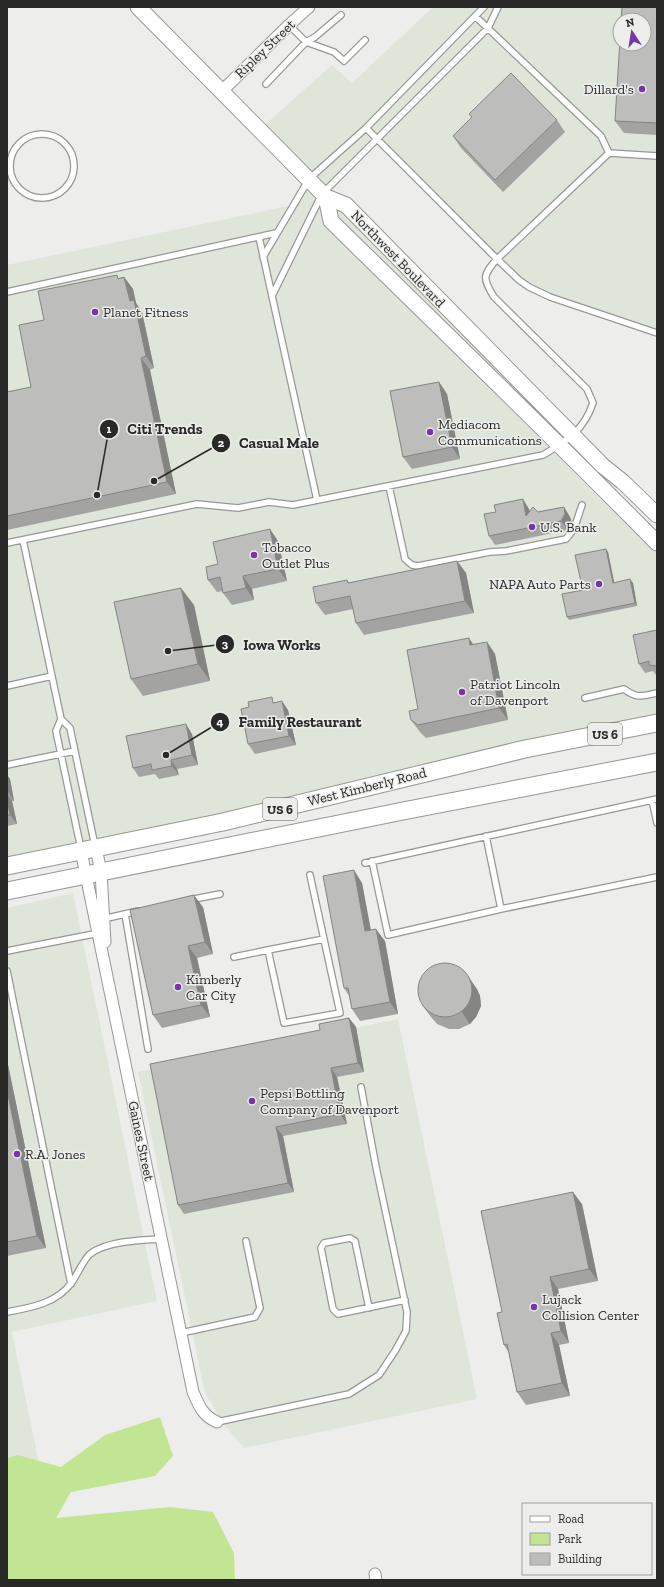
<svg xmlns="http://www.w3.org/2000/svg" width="664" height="1587" font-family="'Zilla Slab',serif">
  <rect width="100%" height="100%" fill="#edeeeb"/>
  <!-- built -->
  <path fill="#e0e5da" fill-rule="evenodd" d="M433,7h224v326l-107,-36 -53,-38 -119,-119 -55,54 153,150 93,96 30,45 58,58v180l-650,143v-601l286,-60 16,-26 -49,-50 72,-64 20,18zM620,20h24v24h-24z
    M73,893l84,408 -145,31 28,136 -33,6v-566z
    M398,1019l79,380 -233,49 -19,-22 -20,-33 -67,-321z"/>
  <!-- green -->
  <path fill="#c2e594" d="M160,1417l13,39 -18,20 -84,16 -15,26 114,-11 43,5 21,41 1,27h-228v-122l11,-3 43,12 44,-32z"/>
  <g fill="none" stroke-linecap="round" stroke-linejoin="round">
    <defs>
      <path id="lane" d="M475,16l126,120 8,17
        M289,25l17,17 9,-5 26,-22
        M266,84l40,-42 28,10 10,9 21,-21
        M366,128l131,131 22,21 10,7 21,10 107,36
        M10 166a32 32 0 1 1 64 0a32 32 0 1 1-64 0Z
        M259,237l58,263
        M263,257l46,-78 57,-51 118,-121
        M7,292l269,-59
        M272,296l50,-102 166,-166 10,-21
        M389,486l16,73 7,6 6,1 72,-14 16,-1 60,-12 8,-10 8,-24
        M23,540l38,179 9,9 25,118
        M7,543l190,-39 41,4 31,-6 24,3 250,-50c24,-14 41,-25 50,-52l-6,-14 -93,-92c-12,-19 -11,-22 3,-38l112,-106 48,3
        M7,686l45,-10
        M585,698l39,-9c13,10 18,7 33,4
        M61,719l-5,12 25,118
        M7,765l68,-14
        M652,800l5,23
        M486,836l15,73 156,-32
        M372,861l16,74 113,-26
        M365,863l292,-64
        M310,875l30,138 -56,10 -16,-73 56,-11
        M189,900l31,-6
        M125,914l23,135
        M103,919l35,-8
        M7,951l92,-18
        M234,957l34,-7
        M7,971l64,313
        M369,1308l-14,-67 -5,-3 -26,5 -3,5 12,61 5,5 67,-14
        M7,1312c23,-4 51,-9 65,-30 5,-7 12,-23 18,-28 17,-13 51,-14 71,-15
        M181,1333l74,-16 5,-9 -14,-67
        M217,1422l132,-28 30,-19 16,-24 11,-20 1,-19 -31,-145 -15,-80"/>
      <path id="street" d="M222,91l67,-66 20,-18
        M96,848l5,24 4,70
        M81,851l112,541c6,14 10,24 24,30
        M375,1574l1,6"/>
      <path id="secondary" d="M138,7l188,190 20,8 257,261 20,16 34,33
        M326,197l5,24c109,107 219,213 326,322"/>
      <path id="primary" d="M7,866l216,-44 302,-73 132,-26
        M7,891l396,-80 254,-49"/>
    </defs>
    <!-- lane casing -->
    <use href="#lane" stroke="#969895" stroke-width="8"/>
    <!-- street casing -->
    <use href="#street" stroke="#969895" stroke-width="13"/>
    <!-- secondary casing -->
    <use href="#secondary" stroke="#969895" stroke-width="17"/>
    <!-- primary casing -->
    <use href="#primary" stroke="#969895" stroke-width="19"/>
    <!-- lane -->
    <use href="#lane" stroke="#fff" stroke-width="5.5"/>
    <!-- street -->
    <use href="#street" stroke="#fff" stroke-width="11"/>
    <!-- secondary -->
    <use href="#secondary" stroke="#fff" stroke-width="15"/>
    <!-- primary -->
    <use href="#primary" stroke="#fff" stroke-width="17"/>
  </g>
  <!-- wall -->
  <path fill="#a3a3a1" d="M657,7v128l-33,-2 -9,-12z
    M469,114l88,6 8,12 -62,60 -42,-44 -8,-12 19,-18z
    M124,277l9,12 3,14 6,9 12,56 -4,2 26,124 -169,36v-138l24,-5 13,-67 75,-42z
    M439,382l8,12 13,65 -48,10 -9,-12z
    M564,507l6,10 2,6 -4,7 -73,15 -6,-9 40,-27 1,2 8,1z
    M278,541l9,40 -35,8 2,11 -22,5 -9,-12v-2l-6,1 -9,-12 10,-16z
    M608,552l6,31h19l4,23 -68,14 -2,-3 16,-27z
    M457,561l9,12 8,40 -110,22 -8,-12 -3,-14 -28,6 -9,-12 31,-23 2,3z
    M194,605l16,76 -67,15 -12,-17z
    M657,630v45h-1l-3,-4 -8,2 -6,-9z
    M487,642l8,12 13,66 -82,18 -6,-6 -9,-12 7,-11 55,-64z
    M275,702l13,8 8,35 -41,9 -7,-10z
    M192,734l6,31 -21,4 2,6 -20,4 -4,-5 -16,3 -6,-9z
    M7,775l3,4 4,22h-2l5,23 -10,2z
    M362,883l9,47 14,11 13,73 -38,7 -8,-12 -3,-13 -5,-8z
    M203,907l10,47 -16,4 13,59 -48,11 -9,-13z
    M477,989l3,7 1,10 -5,11 -6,7 -11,5h-10l-12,-5 -6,-7 -9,-12z
    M349,1018l7,9 8,45 -27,5 10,47 -64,12 11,56 -110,22 -6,-9 142,-175z
    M7,1060l39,188 -39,8z
    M582,1204l16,77 -40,8 11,54 -10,2 11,51 -44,9 -9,-13 -8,-39 -5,-8 -2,-33z"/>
  <!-- shaded-wall -->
  <path fill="#848583" d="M124,277l9,12 3,14 6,9 12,56 -8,-12 -16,-55z
    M141,358l9,12 26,124 -9,-12z
    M439,382l8,12 13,65 -8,-12z
    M523,499l6,10 4,16 -7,-9z
    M564,507l6,10 2,6 -4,7 -7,-9z
    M270,529l8,12 9,40 -9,-12z
    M606,549l2,3 7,34 -2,-3z
    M457,561l9,12 8,40 -9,-12z
    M243,576l9,13 2,11 -8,-12z
    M630,579l3,4 4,23 -2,-3z
    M181,588l13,17 16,76 -12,-17z
    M469,638l8,12 -7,-5z
    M487,642l8,12 13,66 -9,-12z
    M282,701l6,9 8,35 -7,-9z
    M186,724l6,10 6,31 -6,-10z
    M171,760l6,9 2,6 -7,-9z
    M7,775l3,4 4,22 -6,-9 -1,-4z
    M7,794l5,7 5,23 -7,-9 -3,-16z
    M354,870l8,13 11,60 -8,-12z
    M194,895l9,12 10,47 -8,-12z
    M376,929l9,12 13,73 -8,-12z
    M188,946l9,12 13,59 -9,-12z
    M468,976l9,13 3,7 1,10 -5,11 -6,7 -8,-12z
    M349,1018l7,9 8,45 -6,-9z
    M7,1060l39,188 -9,-12 -30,-146z
    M331,1068l6,9 10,47 -7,-10z
    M276,1127l7,9 11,56 -6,-9z
    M573,1192l9,12 16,77 -9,-12z
    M550,1277l8,12 11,54 -8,-12z
    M551,1333l8,12 11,51 -8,-13z"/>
  <!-- building -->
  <path fill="#bdbebb" stroke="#848583" d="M622,7h35v116l-42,-2 5,-82v5h24v-24h-23z
    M511,73l46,47 -62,60 -42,-44 19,-19 -3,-3z
    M117,275l1,4 6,-2 6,24 4,-1 12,56 -5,2 26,124 -160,34v-124l24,-5 -12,-62 25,-5 -6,-29z
    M439,382l13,65 -49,10 -13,-66z
    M523,499l3,17 7,-9 5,5 26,-5 1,7 -4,7 -72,15 -5,-22 12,-2 -2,-7z
    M270,529l8,40 -35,7 3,12 -23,5 -3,-16 -12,3 -2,-13 12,-3 -5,-22z
    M606,549l7,34 17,-4 5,24 -68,14 -5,-23 21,-4 -8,-35z
    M457,561l8,40 -109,22 -6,-27 -34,7 -3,-16 34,-7 1,3z
    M181,588l17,76 -67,15 -17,-77z
    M657,630v36l-8,-1v-4l-10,3 -6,-29z
    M469,638l1,7 17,-3 12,66 -81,17 -7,-5 -2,-9 9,-2 -11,-59z
    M272,697l1,6 9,-2 7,35 -41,8 -7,-35 8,-2 -1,-5z
    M186,724l6,31 -21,5 1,6 -20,4 -1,-6 -18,4 -7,-32z
    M7,799l3,16h-3z
    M354,870l11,61 11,-2 14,73 -38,7 -4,-21h-4l-21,-112z
    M194,895l11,47 -17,4 13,59 -48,10 -23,-105z
    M418 990a27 27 0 1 1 54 0a27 27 0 1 1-54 0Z
    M349,1018l9,45 -27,5 9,46 -64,13 12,56 -110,22 -28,-141 170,-34 -1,-6z
    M7,1090l30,146 -30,6z
    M573,1192l16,77 -39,8 11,54 -10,2 11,50 -45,9 -10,-48 -3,1 -7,-32 5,-1 -21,-101z"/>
  <!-- markers -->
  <g fill="#7834a8" stroke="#edeeeb" stroke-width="1.5">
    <circle cx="642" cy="89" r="4"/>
    <circle cx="95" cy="312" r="4"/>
    <circle cx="430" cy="432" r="4"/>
    <circle cx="532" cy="527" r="4"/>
    <circle cx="254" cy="555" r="4"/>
    <circle cx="599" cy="584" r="4"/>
    <circle cx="462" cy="692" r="4"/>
    <circle cx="178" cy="987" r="4"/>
    <circle cx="252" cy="1101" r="4"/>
    <circle cx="17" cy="1154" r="4"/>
    <circle cx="534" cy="1307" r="4"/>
  </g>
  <g text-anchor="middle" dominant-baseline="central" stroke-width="3" stroke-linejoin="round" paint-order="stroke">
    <!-- shield labels -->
    <g fill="#edeeeb" stroke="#646562" stroke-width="1">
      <rect x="588" y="723" width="34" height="22" rx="3"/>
      <rect x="263" y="798" width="34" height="22" rx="3"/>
    </g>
    <g font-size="13" font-weight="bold" fill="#292a28">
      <text x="605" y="734">US 6</text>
      <text x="280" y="809">US 6</text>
    </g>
    <!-- street labels -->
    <g font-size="14" fill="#292a28" stroke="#edeeeb">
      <text transform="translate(265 49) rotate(-44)">Ripley Street</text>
      <text transform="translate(398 259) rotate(46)">Northwest Boulevard</text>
      <text transform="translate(367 787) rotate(-14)">West Kimberly Road</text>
      <text transform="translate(141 1141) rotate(78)">Gaines Street</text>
    </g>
    <!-- poi labels -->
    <g font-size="14" fill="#292a28" stroke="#edeeeb" text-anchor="start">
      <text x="634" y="89" text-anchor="end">Dillard's</text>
      <text x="103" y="312">Planet Fitness</text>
      <text x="438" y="424">Mediacom<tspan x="438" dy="16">Communications</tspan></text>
      <text x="540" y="527">U.S. Bank</text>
      <text x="262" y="547">Tobacco<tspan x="262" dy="16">Outlet Plus</tspan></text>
      <text x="591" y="584" text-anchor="end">NAPA Auto Parts</text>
      <text x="470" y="684">Patriot Lincoln<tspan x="470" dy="16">of Davenport</tspan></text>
      <text x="186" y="979">Kimberly<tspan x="186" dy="16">Car City</tspan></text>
      <text x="260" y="1093">Pepsi Bottling<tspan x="260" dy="16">Company of Davenport</tspan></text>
      <text x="25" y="1154">R.A. Jones</text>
      <text x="542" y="1299">Lujack<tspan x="542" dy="16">Collision Center</tspan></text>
    </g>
  </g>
  <!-- callouts -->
  <path fill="none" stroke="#292a28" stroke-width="1.5" d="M97 495L109 429M154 481L221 443M168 651L225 644M166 755L220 722"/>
  <g fill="#292a28" stroke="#edeeeb" stroke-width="1.5">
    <circle cx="97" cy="495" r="4"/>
    <circle cx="154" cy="481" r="4"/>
    <circle cx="168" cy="651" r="4"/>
    <circle cx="166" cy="755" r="4"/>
    <circle cx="109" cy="429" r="10"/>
    <circle cx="221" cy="443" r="10"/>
    <circle cx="225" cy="644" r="10"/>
    <circle cx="220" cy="722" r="10"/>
  </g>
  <g font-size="12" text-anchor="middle" font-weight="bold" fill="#fff">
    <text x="109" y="433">1</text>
    <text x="221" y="447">2</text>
    <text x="225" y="648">3</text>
    <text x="220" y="726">4</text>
  </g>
  <g font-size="15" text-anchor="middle" font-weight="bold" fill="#292a28" stroke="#edeeeb" stroke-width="3" stroke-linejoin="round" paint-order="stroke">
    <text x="165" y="434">Citi Trends</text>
    <text x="279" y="448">Casual Male</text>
    <text x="282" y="650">Iowa Works</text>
    <text x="300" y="727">Family Restaurant</text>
  </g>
  <!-- border -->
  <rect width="664" height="1587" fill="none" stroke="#292a28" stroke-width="16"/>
  <!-- legend -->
  <rect x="522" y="1503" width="130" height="72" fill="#edeeeb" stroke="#9fa09d"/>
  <rect x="530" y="1516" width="20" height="6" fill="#ffffff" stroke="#9fa09d"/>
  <text x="558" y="1523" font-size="12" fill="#292a28">Road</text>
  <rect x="530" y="1533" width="20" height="12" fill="#c2e594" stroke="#9fa09d"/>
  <text x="558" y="1543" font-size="12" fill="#292a28">Park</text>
  <rect x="530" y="1553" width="20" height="12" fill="#bdbebb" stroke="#9fa09d"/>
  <text x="558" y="1563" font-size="12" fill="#292a28">Building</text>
  <!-- north arrow -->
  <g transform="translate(632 32) rotate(348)"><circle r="19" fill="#edeeeb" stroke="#9fa09d"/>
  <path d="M0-3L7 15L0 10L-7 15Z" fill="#7834a8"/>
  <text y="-6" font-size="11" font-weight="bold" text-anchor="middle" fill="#292a28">N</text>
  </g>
</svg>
